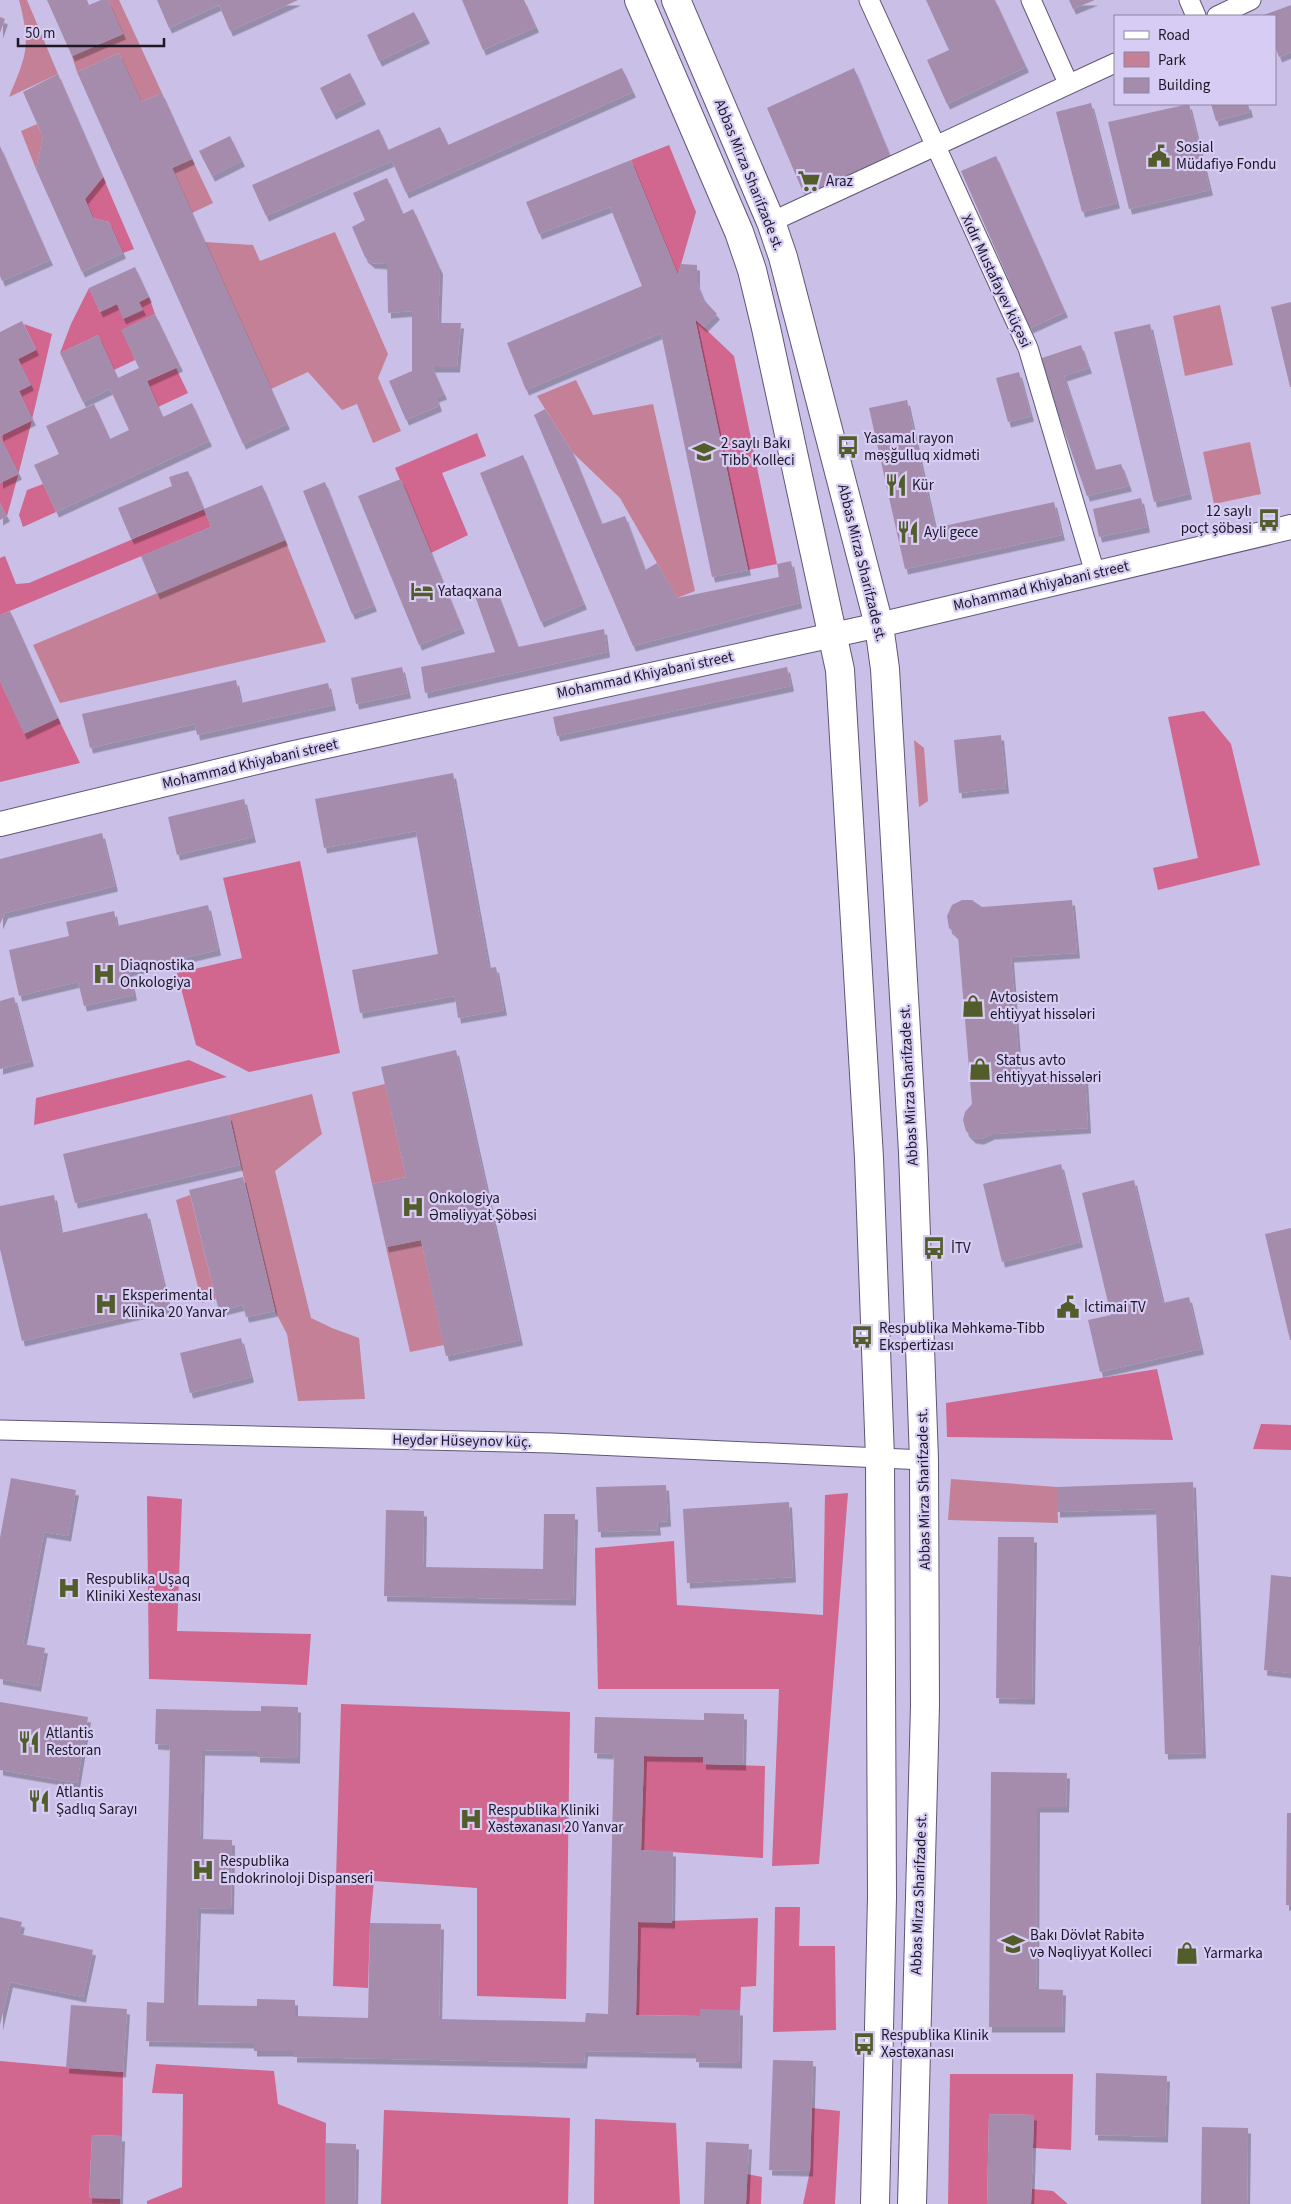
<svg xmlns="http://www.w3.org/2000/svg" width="1291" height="2204" font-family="'Source Sans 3',sans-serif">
  <defs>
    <filter id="shadow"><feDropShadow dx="3" dy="5.5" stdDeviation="0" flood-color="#0004"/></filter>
  </defs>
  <rect width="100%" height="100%" fill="#cabfe6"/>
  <!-- green -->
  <path fill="#c48097" d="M19,0h8l31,74 -49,23c18,-43 22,-51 10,-97z
    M108,0h11l43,93 -21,9 -22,-49 -42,19 -5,-16 51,-22z
    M37,124l6,13 -7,32 -15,-38z
    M192,159l21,44 -21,10 -20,-45z
    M335,232l53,122 -10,24 23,53 -28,12 -16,-39 -15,6 -34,-38 -37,17 -66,-147 48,3 7,16z
    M1220,305l13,60 -48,11 -12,-60z
    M576,380l17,35 60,-11 42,187 -18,7 -57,-100 -47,-45 -36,-57z
    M1250,442l11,52 -47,10 -11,-52z
    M285,540l41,102 -266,61 -27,-58z
    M914,740l10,8 4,53 -9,6z
    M385,1084l21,93 -34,7 -20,-92z
    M312,1094l10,40 -47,37 36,147 21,10 27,10 6,61 -67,2 -11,-67 -12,-23 -46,-196z
    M190,1195l26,104 -14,4 -26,-103z
    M421,1240l23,105 -34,7 -24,-105z
    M951,1479l106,8 1,36 -110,-3z"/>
  <!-- forest -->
  <path fill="#d1668e" d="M669,145l27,67 -18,63 -47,-115z
    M103,177l31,72 -11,4 -14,-31 -16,-4 -8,-19z
    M89,288l11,24 17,-8 7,14 15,-16 10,-5 6,17 -33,16 13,30 -21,10 -16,-35 -38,18 11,-29z
    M695,319l39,37 43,208 -29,6z
    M24,324l28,10c-14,61 -28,122 -45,182l-7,-13v-20l19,-9 -19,-38 33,-16 -14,-29 12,-6 -13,-26 18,-10z
    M176,368l12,25 -30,14 -11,-26z
    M477,433l9,23 -44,17 26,62 -37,18 -36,-85z
    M43,484l13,28 -33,15 -4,-12 8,-25z
    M204,509l7,18 -211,88v-57l5,-2 11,28 13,-1z
    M0,681l24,52 34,-15 22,45 -80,19z
    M1204,711l27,33 29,121 -102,25 -5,-22 45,-10 -30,-141z
    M300,861l40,192 -91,19 -53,-27 -19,-72 65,-15 -19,-80z
    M189,1060l38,17 -193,48 2,-27z
    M1157,1369l16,71 -226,-3 -1,-34z
    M1261,1424l30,1v25l-38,-1z
    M848,1493l-29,371 -47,2 7,-177h-181l-3,-141 79,-7 3,64 146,10 2,-120z
    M147,1496l35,3 -5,132 134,3 -4,51 -158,-6z
    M341,1704l229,8 -4,287 -89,-3v-108l-103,-7 -4,42 -2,65 -35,-2z
    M644,1756l59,1v7l62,2 -2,92 -122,-8z
    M775,1907h25l-1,39h36l1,84 -63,2z
    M758,1918l-2,68 -15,1 -1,23 -40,6 -64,-1 2,-93z
    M0,2061l123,11 -1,64 -30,-1 -3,62 31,2v5h-120z
    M156,2064l118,7 4,33 48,19 -1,81h-178v-3l35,-14 1,-93 -31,-1z
    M950,2074h123l-2,76 -38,-2 1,-33 -45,-1 -2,90h-39z
    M812,2108l28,3 -5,93h-32l7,-33z
    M384,2110l186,8 -2,86h-187z
    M595,2119l81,4 4,81h-86z
    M747,2174l15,3 -1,27h-15z
    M1032,2189l21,2 15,13h-37z"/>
  <!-- building -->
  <path fill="#a58cad" filter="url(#shadow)" d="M47,0h40l2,5 12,-5h7l15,34 -51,22z
    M157,0h141l-68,31 -11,-26 -50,23z
    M462,0h62l12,27 -53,23z
    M926,0h69l31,67 -79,37 -20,-44 22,-10z
    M1069,0h26l-22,9z
    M1291,5v47l-12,5 -4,-11v-30h-14z
    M414,12l13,26 -48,23 -12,-26z
    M0,17l5,2 -5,14z
    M119,53l22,49 21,-9 30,66 -20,9 115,256 -44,20 -166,-372z
    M622,68l11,24 -227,101 -14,-32 -126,55 -14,-31 127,-56 9,21 52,-23 8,18z
    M854,68l37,90 -87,36 -37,-86z
    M350,73l13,26 -30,15 -13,-26z
    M58,74l45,103 -18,22 8,19 16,4 14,31 -41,19 -46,-103 7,-32 -20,-45z
    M1091,103l26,100 -35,9 -26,-100z
    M1189,104l21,86 -81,19 -21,-87z
    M1211,104h37l2,8 -34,9z
    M230,136l12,25 -30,15 -13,-25z
    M0,146l50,114 -48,21 -2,-5z
    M996,156l69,156 -35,16 -69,-157z
    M631,160l47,115 3,-11 16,1v18l7,17 13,14 -13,13 -9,-8 53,251 -36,7 -51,-244 -135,57 -19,-47 135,-57 -32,-79 -71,27 -13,-32z
    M387,178l16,36 10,-5 27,60 -2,54h23l-4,44h-25l12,27 -8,3 3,9 -33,14 -17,-39 23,-10v-60l-24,2 -1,-49 -15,-1 -7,-6 -13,-30 13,-7 -12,-27z
    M135,267l14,30 -10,5 4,8 -20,9 -6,-15 -17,8 -11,-24z
    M1291,302v85h-1l-19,-80z
    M155,314l25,52 -33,15 16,36 29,-14 17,38 -153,71 -22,-47 25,-11 -13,-28 48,-22 16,35 19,-9 -19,-41 -27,13 -23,-49 38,-18 20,43 21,-10 -18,-38z
    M22,321l14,29 -18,9 13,26 -12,6 14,29 -33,16 19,38 -19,9v-151z
    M1150,324l39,170 -35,8 -40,-170z
    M1081,345l8,23 -25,8 31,94 26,-6 8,22 -42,10 -48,-137z
    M1019,372l12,44 -23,6 -12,-44z
    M907,400l28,128 119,-26 8,33 -157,34 -36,-161z
    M545,409l28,44 29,71 23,-8 20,54 12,-7 20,35 102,-21 -2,-13 14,-3 8,42 -166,43 -99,-231z
    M523,455l61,149 -43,18 -61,-149z
    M188,471l16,38 -73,30 -13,-31 54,-22 -3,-9z
    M401,479l61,149 -43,17 -61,-149z
    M325,482l49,124 -22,8 -49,-123z
    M262,485l23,55 -128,54 -16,-38 70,-29 -7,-18z
    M1141,498l6,29 -48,10 -6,-28z
    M0,503l7,13 -7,4z
    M496,589l22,58 86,-18 3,23 -182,41 -4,-26 74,-15 -20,-56z
    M10,611l48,107 -34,16 -24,-53v-66z
    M402,667l6,26 -52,11 -5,-26z
    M787,667l4,19 -234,50 -4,-19z
    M236,680l5,23 87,-20 5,22 -136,30 -2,-11 -105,24 -8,-34z
    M1001,735l5,53 -47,5 -5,-53z
    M453,773l36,195 7,-1 8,43 -46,8 -3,-22 -95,17 -8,-43 86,-16 -22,-123 -92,17 -9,-49z
    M244,799l9,38 -76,18 -9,-38z
    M102,833l13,53 -110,27 -5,11v-65z
    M962,900h10l10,7 90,-7 5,53 -66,4 9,121 65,-3 3,53 -96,6 -11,5 -8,-1 -7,-7 -3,-11 2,-8 7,-8 -14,-168 -9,-8 -2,-12 5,-11z
    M208,905l10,45 -89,21 5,24 -50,11 -6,-24 -59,14 -10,-46 60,-14 -3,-14 48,-11 3,15z
    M14,997l17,64 -31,8v-68z
    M456,1050l64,290 -74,16 -25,-116 -35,7 -14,-63 34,-7 -25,-110z
    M229,1115l11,50 -165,38 -12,-49z
    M1061,1164l19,78 -78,20 -19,-78z
    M243,1177l32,134 -29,6 -3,-12 -24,6 -30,-121z
    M1134,1180l29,123 26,-6 12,52 -101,23 -12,-52 23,-5 -29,-122z
    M54,1195l7,38 86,-20 22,94 -147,34 -22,-92v-43z
    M1291,1228v112h-1l-25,-106z
    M241,1338l10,39 -61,16 -10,-40z
    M11,1478l65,12 -8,46 -24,-4 -21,112 22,4 -7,38 -38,-7v-141z
    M1193,1482l10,271 -38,1 -9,-245 -99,3v-25z
    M666,1485l2,36 -11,1 1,8 -60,2 -2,-45z
    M789,1502l4,75 -106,6 -4,-74z
    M386,1510l38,1 -1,56 120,2 1,-55h31l-2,86 -189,-4z
    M998,1537h36l-2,162 -36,-1z
    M1271,1575l20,2v96l-27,-3z
    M0,1702l88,15 -11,66 -77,-13z
    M261,1706l37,1 -1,51 -40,-1v-6l-55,-1 -2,89 32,1 -1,69 -33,-1 -3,97 62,1v-7l38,1v16l73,2 2,-95 71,1 -2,95 146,3 1,-9 22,1 6,-260 -20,-1 1,-36 109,3v-7l40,1 -1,51 -40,-1v-7l-59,-1 -3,94 32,1 -1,72 -34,-1 -2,93 64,1v-7l40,1 -1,53 -43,-1v-9l-111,-2 -1,12 -290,-6v-6h-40v-8l-108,-2 1,-39 17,1 6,-258 -15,-1 1,-35 105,2z
    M991,1772l76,1 -1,34h-29l-1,182 27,1 -1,37h-73z
    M1287,1813h4v92h-5z
    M0,1917l22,5 -3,12 74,16 -10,47 -73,-15 -10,43z
    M71,2005l56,4 -4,63 -57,-4z
    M773,2060l40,1 -3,110 -41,-1z
    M1096,2073l71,3 -2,61 -70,-2z
    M989,2114l45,1 -3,89h-44z
    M1202,2127l46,1 -1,76h-46z
    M92,2135l30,1 -2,63 -31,-1z
    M706,2142l43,2 -3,60h-42z
    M325,2143l31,1 -1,60h-30z"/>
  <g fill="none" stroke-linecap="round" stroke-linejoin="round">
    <defs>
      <path id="minor" d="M869,0l159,348 67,225
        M1031,0l37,83
        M1189,0l7,16
        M1217,16l34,-16
        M771,222l344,-159
        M0,1430l552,13 372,17"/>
      <path id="tertiary" d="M0,824l290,-70 589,-129 412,-98"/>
      <path id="secondary" d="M639,0l100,232 13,38 14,58 74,342 29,488 11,300 2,439 -7,307
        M676,0l95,222 12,35 96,368 6,44 28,483 11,308 1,245 -13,499"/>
    </defs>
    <!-- minor casing -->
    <use href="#minor" stroke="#605678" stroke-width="21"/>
    <!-- tertiary casing -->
    <use href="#tertiary" stroke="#605678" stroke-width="26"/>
    <!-- secondary casing -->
    <use href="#secondary" stroke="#605678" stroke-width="30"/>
    <!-- minor -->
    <use href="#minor" stroke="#fff" stroke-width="19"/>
    <!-- tertiary -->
    <use href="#tertiary" stroke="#fff" stroke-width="24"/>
    <!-- secondary -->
    <use href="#secondary" stroke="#fff" stroke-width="28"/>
  </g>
  <!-- icons -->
  <defs>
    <symbol id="civic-bare" viewBox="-9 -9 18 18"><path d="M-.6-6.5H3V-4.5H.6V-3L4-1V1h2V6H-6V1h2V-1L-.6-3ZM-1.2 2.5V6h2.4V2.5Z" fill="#535c2b" stroke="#d7ccf3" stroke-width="2.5" paint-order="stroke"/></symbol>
    <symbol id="supermarket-bare" viewBox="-9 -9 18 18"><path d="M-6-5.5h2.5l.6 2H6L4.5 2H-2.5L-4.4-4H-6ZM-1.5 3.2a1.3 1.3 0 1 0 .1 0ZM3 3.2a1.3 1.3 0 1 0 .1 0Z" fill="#535c2b" stroke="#d7ccf3" stroke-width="2.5" paint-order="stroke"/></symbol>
    <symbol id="bus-bare" viewBox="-9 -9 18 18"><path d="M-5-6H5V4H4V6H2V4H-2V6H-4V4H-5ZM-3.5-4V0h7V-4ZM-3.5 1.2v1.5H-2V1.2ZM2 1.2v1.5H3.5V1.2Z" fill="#535c2b" stroke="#d7ccf3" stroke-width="2.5" paint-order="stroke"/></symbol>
    <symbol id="university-bare" viewBox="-9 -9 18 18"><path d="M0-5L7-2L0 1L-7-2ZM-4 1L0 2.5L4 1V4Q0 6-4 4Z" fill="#535c2b" stroke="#d7ccf3" stroke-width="2.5" paint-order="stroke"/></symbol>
    <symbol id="restaurant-bare" viewBox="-9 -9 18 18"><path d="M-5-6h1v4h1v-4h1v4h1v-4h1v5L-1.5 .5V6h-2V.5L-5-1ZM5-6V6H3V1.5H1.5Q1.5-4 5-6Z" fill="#535c2b" stroke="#d7ccf3" stroke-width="2.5" paint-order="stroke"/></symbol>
    <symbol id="hotel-bare" viewBox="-9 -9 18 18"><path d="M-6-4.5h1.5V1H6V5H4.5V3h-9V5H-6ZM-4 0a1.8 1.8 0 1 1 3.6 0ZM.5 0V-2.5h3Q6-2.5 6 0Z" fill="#535c2b" stroke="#d7ccf3" stroke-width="2.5" paint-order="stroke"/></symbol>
    <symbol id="hospital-bare" viewBox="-9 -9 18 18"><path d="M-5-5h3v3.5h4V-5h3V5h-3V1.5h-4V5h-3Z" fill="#535c2b" stroke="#d7ccf3" stroke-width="2.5" paint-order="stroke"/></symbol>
    <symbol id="shop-bare" viewBox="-9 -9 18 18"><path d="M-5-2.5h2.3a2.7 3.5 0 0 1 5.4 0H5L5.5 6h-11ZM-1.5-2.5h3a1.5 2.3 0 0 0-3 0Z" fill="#535c2b" stroke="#d7ccf3" stroke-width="2.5" paint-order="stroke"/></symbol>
  </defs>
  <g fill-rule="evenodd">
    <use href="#civic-bare" x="1143" y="140" width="32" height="32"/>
    <use href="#supermarket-bare" x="793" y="165" width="32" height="32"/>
    <use href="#bus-bare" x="832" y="431" width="32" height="32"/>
    <use href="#university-bare" x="688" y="436" width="32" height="32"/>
    <use href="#restaurant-bare" x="880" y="469" width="32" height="32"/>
    <use href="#bus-bare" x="1253" y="504" width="32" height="32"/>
    <use href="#restaurant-bare" x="892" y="516" width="32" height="32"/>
    <use href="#hotel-bare" x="406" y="575" width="32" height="32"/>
    <use href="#hospital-bare" x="88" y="958" width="32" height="32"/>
    <use href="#shop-bare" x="957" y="990" width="32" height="32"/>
    <use href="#shop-bare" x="964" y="1053" width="32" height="32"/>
    <use href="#hospital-bare" x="397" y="1191" width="32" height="32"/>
    <use href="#bus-bare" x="918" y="1232" width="32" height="32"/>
    <use href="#hospital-bare" x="90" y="1288" width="32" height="32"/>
    <use href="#civic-bare" x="1052" y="1291" width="32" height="32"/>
    <use href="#bus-bare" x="846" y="1321" width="32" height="32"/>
    <use href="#hospital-bare" x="53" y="1572" width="32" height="32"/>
    <use href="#restaurant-bare" x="13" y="1726" width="32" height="32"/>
    <use href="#restaurant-bare" x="23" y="1785" width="32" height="32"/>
    <use href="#hospital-bare" x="455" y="1803" width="32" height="32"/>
    <use href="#hospital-bare" x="187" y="1854" width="32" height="32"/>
    <use href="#university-bare" x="997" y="1928" width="32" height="32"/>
    <use href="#shop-bare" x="1171" y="1937" width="32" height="32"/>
    <use href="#bus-bare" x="848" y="2028" width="32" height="32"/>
  </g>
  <g text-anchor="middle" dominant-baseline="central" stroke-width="4.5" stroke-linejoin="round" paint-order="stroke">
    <!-- poi labels -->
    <g font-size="15" fill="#1c1826" stroke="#d7ccf3" text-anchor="start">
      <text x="1176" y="147">Sosial<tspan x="1176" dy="17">Müdafiyə Fondu</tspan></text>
      <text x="826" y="181">Araz</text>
      <text x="864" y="438">Yasamal rayon<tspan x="864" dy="17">məşğulluq xidməti</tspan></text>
      <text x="721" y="443">2 saylı Bakı<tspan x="721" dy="17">Tibb Kolleci</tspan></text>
      <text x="912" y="485">Kür</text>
      <text x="1252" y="511" text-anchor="end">12 saylı<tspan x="1252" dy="17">poçt şöbəsi</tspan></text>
      <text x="924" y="532">Ayli gece</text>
      <text x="438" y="591">Yataqxana</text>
      <text x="120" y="965">Diaqnostika<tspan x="120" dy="17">Onkologiya</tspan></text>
      <text x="990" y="997">Avtosistem<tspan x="990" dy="17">ehtiyyat hissələri</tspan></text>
      <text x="996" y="1060">Status avto<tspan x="996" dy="17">ehtiyyat hissələri</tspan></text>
      <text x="429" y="1198">Onkologiya<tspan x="429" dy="17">Əməliyyat Şöbəsi</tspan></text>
      <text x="951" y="1248">İTV</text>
      <text x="122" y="1295">Eksperimental<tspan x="122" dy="17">Klinika 20 Yanvar</tspan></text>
      <text x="1084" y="1307">İctimai TV</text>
      <text x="879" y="1328">Respublika Məhkəmə-Tibb<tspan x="879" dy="17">Ekspertizası</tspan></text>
      <text x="86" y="1579">Respublika Uşaq<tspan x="86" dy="17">Kliniki Xestexanası</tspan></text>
      <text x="46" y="1733">Atlantis<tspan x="46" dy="17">Restoran</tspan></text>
      <text x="56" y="1792">Atlantis<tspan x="56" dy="17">Şadlıq Sarayı</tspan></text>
      <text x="488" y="1810">Respublika Kliniki<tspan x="488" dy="17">Xəstəxanası 20 Yanvar</tspan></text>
      <text x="220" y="1861">Respublika<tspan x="220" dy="17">Endokrinoloji Dispanseri</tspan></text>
      <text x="1030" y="1935">Bakı Dövlət Rabitə<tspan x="1030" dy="17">və Nəqliyyat Kolleci</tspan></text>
      <text x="1204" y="1953">Yarmarka</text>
      <text x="881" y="2035">Respublika Klinik<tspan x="881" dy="17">Xəstəxanası</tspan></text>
    </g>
    <!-- street labels -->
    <g font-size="15" fill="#1c1826" stroke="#d7ccf3">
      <text transform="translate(749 175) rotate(68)">Abbas Mirza Sharifzade st.</text>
      <text transform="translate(996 281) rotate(65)">Xıdır Mustafayev küçəsi</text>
      <text transform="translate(862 563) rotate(76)">Abbas Mirza Sharifzade st.</text>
      <text transform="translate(1041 586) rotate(-13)">Mohammad Khiyabani street</text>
      <text transform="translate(645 675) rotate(-12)">Mohammad Khiyabani street</text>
      <text transform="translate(250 764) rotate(-13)">Mohammad Khiyabani street</text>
      <text transform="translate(909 1085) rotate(-93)">Abbas Mirza Sharifzade st.</text>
      <text transform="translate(462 1441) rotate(1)">Heydər Hüseynov küç.</text>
      <text transform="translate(924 1489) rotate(-91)">Abbas Mirza Sharifzade st.</text>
      <text transform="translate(919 1894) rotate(-88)">Abbas Mirza Sharifzade st.</text>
    </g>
  </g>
  <!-- legend -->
  <rect x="1114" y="15" width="162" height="90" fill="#d7ccf3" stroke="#8c84a1"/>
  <rect x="1124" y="31" width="25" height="8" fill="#ffffff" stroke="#8c84a1"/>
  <text x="1158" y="40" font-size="15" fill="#1c1826">Road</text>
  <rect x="1124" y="52" width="25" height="15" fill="#c48097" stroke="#8c84a1"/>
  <text x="1158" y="65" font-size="15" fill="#1c1826">Park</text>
  <rect x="1124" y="78" width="25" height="15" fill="#a58cad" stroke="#8c84a1"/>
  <text x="1158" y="90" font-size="15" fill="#1c1826">Building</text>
  <!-- scale -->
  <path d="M18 38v8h146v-8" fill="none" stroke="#1c1826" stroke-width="2.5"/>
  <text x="25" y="38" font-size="15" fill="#1c1826" stroke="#d7ccf3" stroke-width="4" paint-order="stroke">50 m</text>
</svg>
